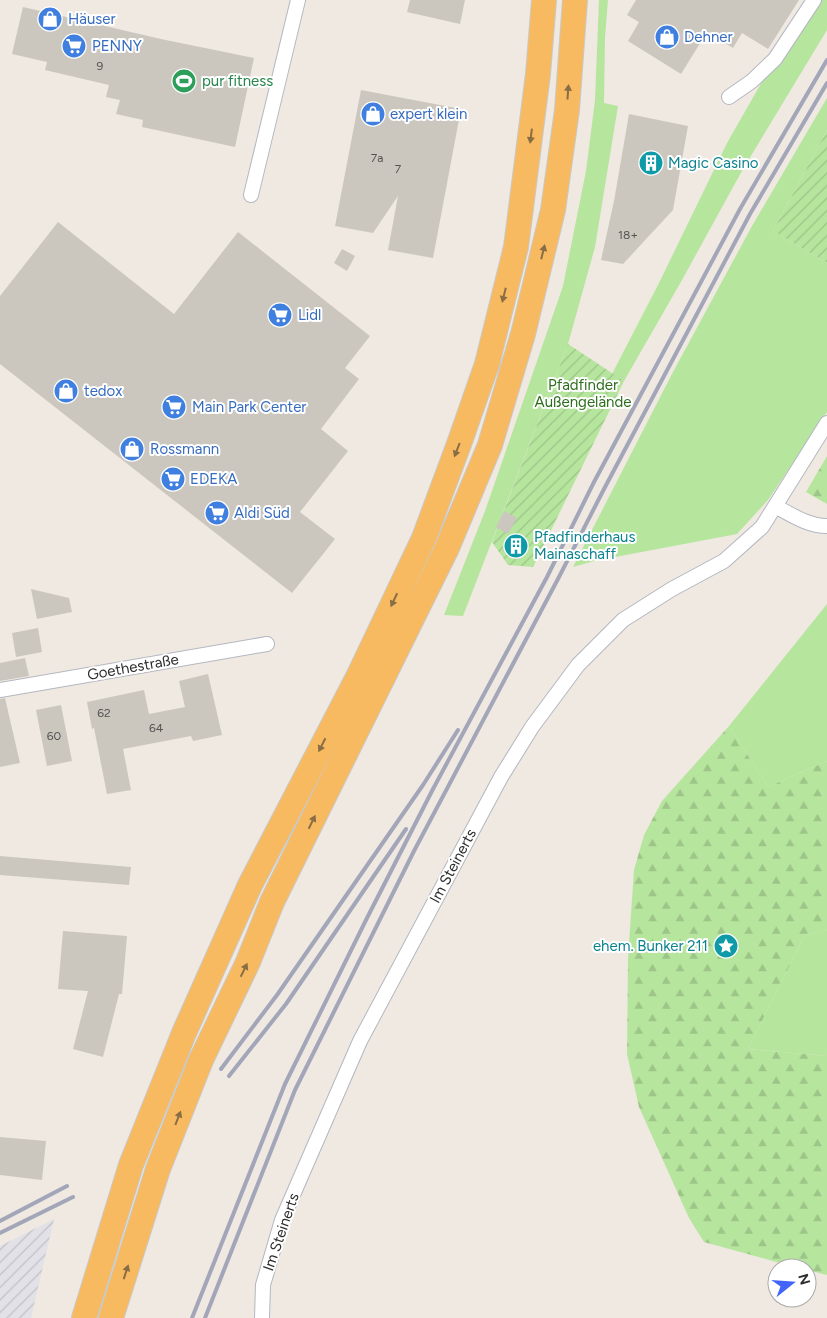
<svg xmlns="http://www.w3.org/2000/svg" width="827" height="1318" font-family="Figtree,sans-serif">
  <defs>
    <pattern id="industrial-furrows" width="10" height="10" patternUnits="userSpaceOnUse" patternTransform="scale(1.25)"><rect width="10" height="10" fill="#e3e1e8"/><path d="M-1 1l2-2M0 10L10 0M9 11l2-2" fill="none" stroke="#c3c1c7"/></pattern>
    <pattern id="forest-firs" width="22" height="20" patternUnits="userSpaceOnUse" patternTransform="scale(1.25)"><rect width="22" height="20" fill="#b6e59e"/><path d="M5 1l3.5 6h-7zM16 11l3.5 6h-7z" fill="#9dc588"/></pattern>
    <pattern id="garden-furrows" width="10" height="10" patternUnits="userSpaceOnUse" patternTransform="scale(1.25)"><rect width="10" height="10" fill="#b6e59e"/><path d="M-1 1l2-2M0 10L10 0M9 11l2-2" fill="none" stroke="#9dc588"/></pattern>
  </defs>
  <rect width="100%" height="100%" fill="#efe9e1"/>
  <!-- industrial -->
  <path fill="url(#industrial-furrows)" d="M54,1219l-23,99h-31v-72z"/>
  <!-- grass -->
  <path fill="#b6e59e" d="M599,0h9l-3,37 -1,66 14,3 -23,141 -27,97 -105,272 -19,-1 41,-104 78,-225 23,-115 9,-71z
    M814,0h13v30l-84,139 -61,111 -58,101 -12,-7 47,-91 68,-140 48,-84z
    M827,98v32l-54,101 54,32v149l-59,88 -31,34 -143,27 -21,6 100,-195 79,-146z
    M827,604v157l-59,26 -39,-61z
    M827,930v126l-79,-7 57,-114z"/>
  <!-- forest -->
  <path fill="url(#forest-firs)" d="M827,456v48l-21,-12z
    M729,726l39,61 59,-26v169l-22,5 -57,114 79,7v219l-20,-5v-2h-7l-27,-7 -69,-19 -15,-24 -50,-111 -12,-53 1,-96 6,-88 10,-35 18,-34z"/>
  <!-- garden -->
  <path fill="url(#garden-furrows)" d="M827,130v133l-54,-32z
    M568,344l56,37 -91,186 -25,-2 -16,-23z"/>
  <!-- building -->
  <path fill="#cbc7bf" d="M410,0h55l-5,24 -53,-12z
    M636,0h163l-31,49 -26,-16 -9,15 -26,-16 -26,42 -53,-33 11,-19 -12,-7z
    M23,7l138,32 93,19 -19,89 -93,-20 1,-7 -27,-6 4,-14 -14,-3 3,-12 -64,-15 2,-8 -35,-8z
    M361,90l100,19 -28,149 -45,-8 10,-54 -25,37 -38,-7z
    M629,114l59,12 -15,84 -50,54 -22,-4 13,-59z
    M58,222l116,92 64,-82 132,104 -25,32 14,11 -38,50 27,22 -48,61 35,27 -43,54 -292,-229v-68z
    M342,249l13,7 -8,15 -13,-8z
    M504,511l13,7 -9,16 -12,-7z
    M513,533l15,9 -9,18 -16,-9z
    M31,589l38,9 3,14 -35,7z
    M38,628l4,24 -26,5 -4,-24z
    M25,658l4,18 -29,5v-18z
    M208,674l14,61 -29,6 -2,-5 -68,13 8,41 -24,4 -13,-66 -2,1 -5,-27 57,-12 5,24 36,-7 -6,-26z
    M5,698l15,65 -20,4v-68z
    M61,705l11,56 -25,5 -11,-56z
    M0,856l131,11 -2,18 -129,-10z
    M63,931l64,5 -5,58h-3l-16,63 -30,-8 15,-58 -30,-2z
    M0,1137l46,4 -4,39 -42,-5z"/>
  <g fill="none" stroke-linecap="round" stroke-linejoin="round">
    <defs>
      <path id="minor" d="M729,97l23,-16 23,-22 39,-59
        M251,195l47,-195
        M775,506c17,9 33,20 52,20
        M0,690l267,-46
        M262,1318l1,-33 19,-65 78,-179 141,-264 31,-50 46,-62 45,-45 49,-31 52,-28 38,-34 65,-104"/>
      <path id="trunk" d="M84,1318l47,-153 53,-132 66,-148 109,-210 65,-137 35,-94 28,-80 29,-117 22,-173 6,-74
        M111,1318l47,-149 43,-109 47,-98 24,-60 175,-354 43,-103 33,-111 30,-124 14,-100 8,-110"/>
    </defs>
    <!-- minor casing -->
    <use href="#minor" stroke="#b4b7c1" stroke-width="16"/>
    <!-- trunk casing -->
    <use href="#trunk" stroke="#c9c9c9" stroke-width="26"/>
    <!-- minor -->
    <use href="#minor" stroke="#fff" stroke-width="14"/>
    <!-- trunk -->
    <use href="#trunk" stroke="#f8ba60" stroke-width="24"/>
    <!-- rail -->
    <path stroke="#a3a6b8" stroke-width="4" d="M221,1069l56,-74 146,-210 35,-55
      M229,1076l57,-72 120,-175
      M0,1221l67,-35
      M0,1233l73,-36
      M192,1318l93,-234 82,-166 66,-129 114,-212 47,-95 146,-273 87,-149
      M205,1318l90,-228 119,-239 145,-274 45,-88 146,-275 77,-131"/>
  </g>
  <!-- one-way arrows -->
  <defs><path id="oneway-solid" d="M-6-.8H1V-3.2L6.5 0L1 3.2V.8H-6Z" transform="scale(1.25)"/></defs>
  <g fill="#896d44">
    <use href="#oneway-solid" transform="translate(568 92) rotate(-86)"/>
    <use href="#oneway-solid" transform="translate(531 136) rotate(97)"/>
    <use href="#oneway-solid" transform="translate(543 252) rotate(-76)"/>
    <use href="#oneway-solid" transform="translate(504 295) rotate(104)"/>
    <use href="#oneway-solid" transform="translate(457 450) rotate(111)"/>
    <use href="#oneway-solid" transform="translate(394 600) rotate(115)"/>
    <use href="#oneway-solid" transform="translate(322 745) rotate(117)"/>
    <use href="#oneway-solid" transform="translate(312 822) rotate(-64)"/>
    <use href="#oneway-solid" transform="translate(244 970) rotate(-64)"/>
    <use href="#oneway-solid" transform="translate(178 1118) rotate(-69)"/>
    <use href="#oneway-solid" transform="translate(126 1272) rotate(-72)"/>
  </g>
  <!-- icons -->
  <defs>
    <symbol id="shop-disc" viewBox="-11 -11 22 22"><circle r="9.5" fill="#3f7fe0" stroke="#fff"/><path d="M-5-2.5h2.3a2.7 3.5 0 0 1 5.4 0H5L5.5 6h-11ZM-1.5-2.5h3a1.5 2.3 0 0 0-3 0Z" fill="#fff"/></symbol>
    <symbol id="supermarket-disc" viewBox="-11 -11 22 22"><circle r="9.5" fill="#3f7fe0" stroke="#fff"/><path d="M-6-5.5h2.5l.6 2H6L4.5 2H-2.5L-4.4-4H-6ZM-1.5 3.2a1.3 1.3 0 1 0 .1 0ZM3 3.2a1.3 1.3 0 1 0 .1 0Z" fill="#fff"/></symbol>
    <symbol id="stadium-disc" viewBox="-11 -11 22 22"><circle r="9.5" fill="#2e9e5b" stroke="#fff"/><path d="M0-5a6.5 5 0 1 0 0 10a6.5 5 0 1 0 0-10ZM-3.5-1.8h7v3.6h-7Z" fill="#fff"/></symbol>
    <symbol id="building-disc" viewBox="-11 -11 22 22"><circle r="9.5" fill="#0f9aa8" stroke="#fff"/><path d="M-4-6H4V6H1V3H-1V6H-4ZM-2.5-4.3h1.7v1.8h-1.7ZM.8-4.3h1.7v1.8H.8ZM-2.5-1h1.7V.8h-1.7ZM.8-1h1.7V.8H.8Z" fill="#fff"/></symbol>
    <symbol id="sight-disc" viewBox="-11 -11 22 22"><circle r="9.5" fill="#0f9aa8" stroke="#fff"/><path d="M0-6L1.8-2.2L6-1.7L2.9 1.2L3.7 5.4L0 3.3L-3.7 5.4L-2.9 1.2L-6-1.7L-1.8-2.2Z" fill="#fff"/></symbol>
  </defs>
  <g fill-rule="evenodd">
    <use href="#shop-disc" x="36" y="5" width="28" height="28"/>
    <use href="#shop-disc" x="653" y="23" width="28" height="28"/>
    <use href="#supermarket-disc" x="60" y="32" width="28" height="28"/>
    <use href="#stadium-disc" x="170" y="67" width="28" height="28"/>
    <use href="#shop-disc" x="359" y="100" width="28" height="28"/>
    <use href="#building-disc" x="637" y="149" width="28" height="28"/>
    <use href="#supermarket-disc" x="266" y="301" width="28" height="28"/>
    <use href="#shop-disc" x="52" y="377" width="28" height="28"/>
    <use href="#supermarket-disc" x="160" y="393" width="28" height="28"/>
    <use href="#shop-disc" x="118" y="435" width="28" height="28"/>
    <use href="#supermarket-disc" x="159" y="465" width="28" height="28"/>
    <use href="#supermarket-disc" x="203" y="499" width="28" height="28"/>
    <use href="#building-disc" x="502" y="532" width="28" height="28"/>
    <use href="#sight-disc" x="712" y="932" width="28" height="28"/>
  </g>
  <g text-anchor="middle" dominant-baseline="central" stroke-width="4" stroke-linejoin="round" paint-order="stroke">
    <!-- number labels -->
    <g font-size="12" fill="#555452">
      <text x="100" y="66">9</text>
      <text x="377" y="158">7a</text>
      <text x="398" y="169">7</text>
      <text x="628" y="235">18+</text>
      <text x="104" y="713">62</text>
      <text x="156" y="728">64</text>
      <text x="54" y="736">60</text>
    </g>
    <!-- shop labels -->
    <g font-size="15" fill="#366cbe" stroke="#fff" text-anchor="start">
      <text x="68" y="19">Häuser</text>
      <text x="684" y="37">Dehner</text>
      <text x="92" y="46">PENNY</text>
      <text x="390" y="114">expert klein</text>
      <text x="298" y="315">Lidl</text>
      <text x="84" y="391">tedox</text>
      <text x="192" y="407">Main Park Center</text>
      <text x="150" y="449">Rossmann</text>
      <text x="190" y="479">EDEKA</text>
      <text x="234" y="513">Aldi Süd</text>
    </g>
    <!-- leisure labels -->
    <g font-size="15" fill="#27864d" stroke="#fff" text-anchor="start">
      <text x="202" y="81">pur fitness</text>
    </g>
    <!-- culture labels -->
    <g font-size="15" fill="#0d838f" stroke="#fff" text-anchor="start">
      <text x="668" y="163">Magic Casino</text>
      <text x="534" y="537">Pfadfinderhaus<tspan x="534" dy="17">Mainaschaff</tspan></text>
      <text x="708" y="946" text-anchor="end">ehem. Bunker 211</text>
    </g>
    <!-- park labels -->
    <g font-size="15" fill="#2c6e1b" stroke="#fff">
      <text x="583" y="385">Pfadfinder<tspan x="583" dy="17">Außengelände</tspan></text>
    </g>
    <!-- street labels -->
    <g font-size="15" fill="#2e2e2e" stroke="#fff">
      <text transform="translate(133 667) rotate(-10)">Goethestraße</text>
      <text transform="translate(453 866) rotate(-62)">Im Steinerts</text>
      <text transform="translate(281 1232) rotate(-71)">Im Steinerts</text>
    </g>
  </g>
  <!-- north arrow -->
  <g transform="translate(792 1283) rotate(73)"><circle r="24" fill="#ffffff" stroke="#ababab"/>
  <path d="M0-4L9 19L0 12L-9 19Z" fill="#4264fb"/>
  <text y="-8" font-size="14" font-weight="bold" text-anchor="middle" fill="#2e2e2e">N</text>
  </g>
</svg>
